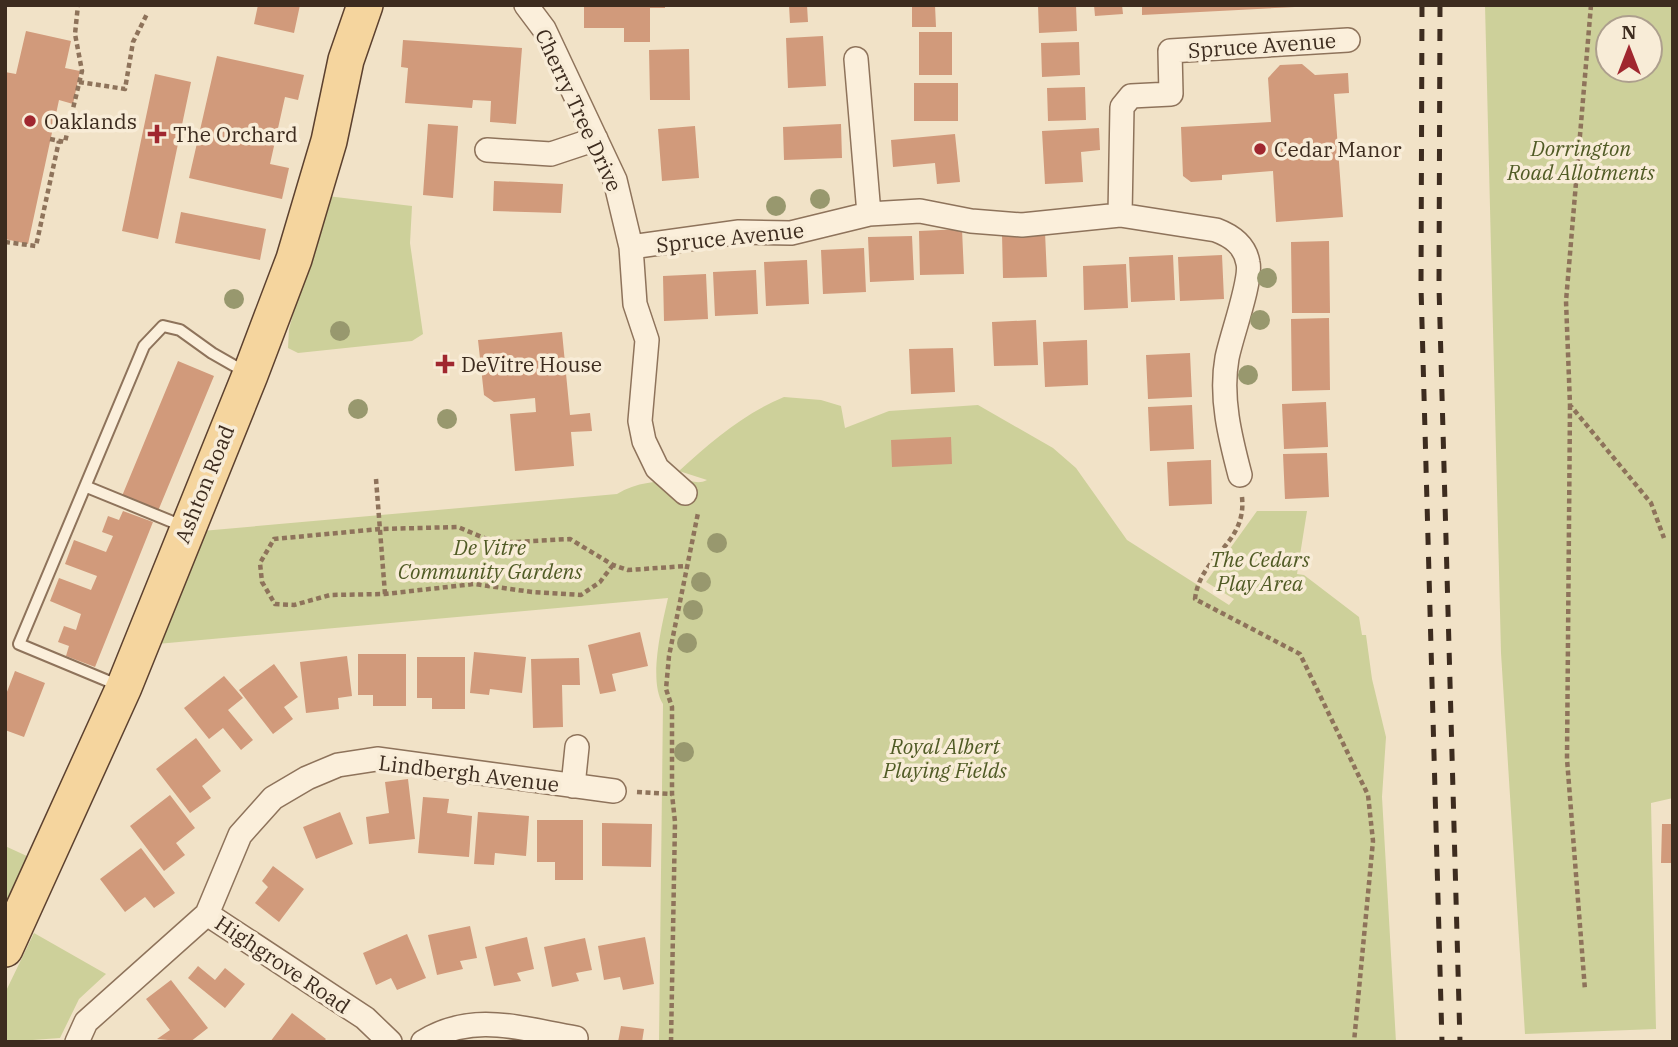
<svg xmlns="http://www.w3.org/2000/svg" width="1678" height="1047" font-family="'IBM Plex Serif',serif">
  <rect width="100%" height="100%" fill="#f1e2c7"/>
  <!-- green -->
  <path fill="#cdd09a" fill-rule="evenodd" d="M1485,5h188v793l-22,5 5,226 -131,5 -24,-381zM1608,28h42v42h-42z
    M327,196l85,10 -2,37 13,91 -11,7 -114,12 -10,-5 1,-19z
    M784,397l37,3 20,6 4,22 44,-17 89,-6 75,43 23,20 51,72 102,65 5,-6 -28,-17 51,-71h50l-10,63 7,1 55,42 3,18h4l6,44 14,58 -4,60 14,245h-737l4,-338c-15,-23 -1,-79 5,-106l-511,46 45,-113 415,-37c19,-12 41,-13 64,-14 10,0 17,5 26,0l-28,-9c33,-30 64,-57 105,-74z
    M5,846l24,11 -24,49z
    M34,933l72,41 -27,25 -19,39 -55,4v-49z"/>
  <!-- building -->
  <path fill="#d19a7b" d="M258,5h42l-6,28 -40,-9z
    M584,5h81v3h-15v34h-26v-14h-40z
    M789,5h18l1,17 -18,1z
    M912,5h23l1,22h-24z
    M1038,5h38l1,26 -38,2z
    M1094,5h28l1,9 -28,2z
    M1142,5h153v2l-153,8z
    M26,31l45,10 -6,27 15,3 -7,33 -14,-4 -31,144 -23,-5v-167l11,2z
    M919,32h33v43h-33z
    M823,36l3,50 -38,2 -2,-50z
    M403,40l119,8 -6,76 -26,-2 1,-21 -18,-1 -1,8 -67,-5 3,-35 -7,-1z
    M1079,42l1,33 -38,2 -1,-34z
    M689,49l1,51h-40l-1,-50z
    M217,56l87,19 -6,25 -13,-3 -15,67 19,4 -7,31 -93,-21z
    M1302,64l13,11 33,-2 1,20 -15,1 9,123 -67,5 -3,-51 -51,4v5l-31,2 -8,-6 -2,-49 90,-5 -3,-44 12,-13z
    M155,74l36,8 -33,157 -36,-8z
    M914,83h44v38h-44z
    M1085,87l1,33 -38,1 -1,-33z
    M428,124l30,2 -5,72 -30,-3z
    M841,124l1,34 -58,2 -1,-33z
    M695,126l4,52 -37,3 -4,-52z
    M1099,128l1,22 -19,2 2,30 -38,2 -3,-53z
    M955,134l5,48 -23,2 -2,-21 -42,4 -2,-27z
    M494,181l69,3 -2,29 -68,-2z
    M181,212l85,17 -6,31 -85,-17z
    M962,229l2,45 -44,1 -1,-44z
    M1045,232l2,45 -44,1 -1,-44z
    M912,236l2,44 -44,2 -2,-45z
    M1329,241l1,72h-38l-1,-71z
    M864,248l2,44 -43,2 -2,-44z
    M1173,255l2,45 -44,2 -2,-45z
    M1222,255l2,44 -44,2 -2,-44z
    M807,260l2,44 -43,2 -2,-44z
    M1126,264l2,44 -44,2 -1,-44z
    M756,270l2,44 -43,2 -2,-44z
    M706,274l2,45 -44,2 -1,-45z
    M1329,318l1,72 -38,1 -1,-72z
    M1036,320l2,45 -44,1 -2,-44z
    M562,332l8,83 20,-2 2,18 -21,1 3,34 -59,5 -5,-57 26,-2 -1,-14 -41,4 -10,-7 -6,-55z
    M1087,340l1,45 -43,2 -2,-45z
    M953,348l2,44 -44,2 -2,-45z
    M1190,353l2,44 -44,2 -2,-44z
    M178,361l36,15 -56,135 -36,-15z
    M1326,402l2,45 -44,2 -2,-45z
    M1192,405l2,44 -44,2 -2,-44z
    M951,437l1,27 -60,3 -1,-27z
    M1327,453l2,44 -44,2 -2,-45z
    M1211,460l1,44 -43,2 -2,-44z
    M123,511l30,11 -58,145 -29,-11 3,-10 -11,-4 6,-16 12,4 5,-16 -31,-13 9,-23 32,12 6,-14 -32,-12 9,-24 32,12 7,-16 -11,-4 6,-16 11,4z
    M640,632l8,34 -36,8 4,17 -16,3 -12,-49z
    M474,652l52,5 -4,36 -32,-4 -1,6 -19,-2z
    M358,654h48v52h-33v-11h-15z
    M347,656l5,40 -14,2 1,11 -33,4 -6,-51z
    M417,657h48v52h-33v-11h-15z
    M579,658l1,27h-18l1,42 -30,1 -2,-69z
    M274,664l24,33 -14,10 9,12 -20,15 -34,-44z
    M15,671l30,12 -21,54 -19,-7v-33z
    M224,676l19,22 -15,12 25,30 -12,10 -18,-22 -14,11 -25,-31z
    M196,738l25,33 -19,15 9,12 -21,15 -34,-44z
    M408,779l7,60 -46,5 -3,-27 23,-4 -4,-31z
    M170,795l25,33 -19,15 9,12 -21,16 -34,-45z
    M423,797l26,2 -2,14 25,3 -3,41 -51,-4z
    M340,812l13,32 -37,15 -13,-32z
    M478,812l51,4 -3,40 -31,-3 -1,12 -20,-1z
    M537,820h46v60h-28v-18h-18z
    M602,823l50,1 -1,43 -49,-1z
    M1662,824h11v39h-12z
    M141,848l34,45 -21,15 -9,-11 -20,15 -25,-33z
    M273,866l31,23 -25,33 -24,-19 13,-16 -6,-6z
    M470,926l7,32 -17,3 3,8 -26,6 -9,-40z
    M407,934l19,44 -29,12 -6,-12 -15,7 -13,-32z
    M527,937l7,32 -17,4 4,8 -27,5 -9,-39z
    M645,937l9,47 -31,6 -3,-13 -16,3 -6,-34z
    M585,938l7,32 -16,3 3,8 -27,6 -8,-40z
    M198,966l17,14 10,-12 20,16 -20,24 -37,-30z
    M171,980l37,48 -18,14 -33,-3 13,-9 -24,-31z
    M292,1013l34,26 -3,3h-53z
    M621,1026l23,3 -2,13h-24z"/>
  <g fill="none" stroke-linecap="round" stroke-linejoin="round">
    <defs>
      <path id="lane" d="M87,487l98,40
        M120,686l-101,-42 125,-298 19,-20 17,4 32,23 35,20"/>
      <path id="street" d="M526,5l18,24 71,151 16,67 4,57 12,36 -7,81 4,20 13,27 28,25
        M856,59l13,155
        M487,150l64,4 45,-15
        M1120,215l2,-108 9,-11 40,-2 -1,-43 178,-11
        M631,247l108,-15 52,1 78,-19 51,-3 51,10 51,4 98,-10 96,15c16,6 29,15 32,33 4,17 -17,74 -21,95 -7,39 3,79 13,117
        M573,786l4,-39
        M207,914l158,104 25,24
        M77,1042l9,-20 121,-108 33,-79 33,-37 34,-20 31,-13 39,-6 237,32
        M423,1042c50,-31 99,-13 153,-4"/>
      <path id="primary" d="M5,949l119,-262 126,-312 44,-116 35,-118 17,-81 19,-55"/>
    </defs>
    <!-- lane casing -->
    <use href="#lane" stroke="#8e735b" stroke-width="14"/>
    <!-- street casing -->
    <use href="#street" stroke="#8e735b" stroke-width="26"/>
    <!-- primary casing -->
    <use href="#primary" stroke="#5c412f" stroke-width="38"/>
    <!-- path -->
    <path stroke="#8e735b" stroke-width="4.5" stroke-dasharray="5 3.5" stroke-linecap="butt" d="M1591,5l-25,296 4,104 81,98 13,35
      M79,82l46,7 8,-47 14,-28
      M50,139l15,3 17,-71 -7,-37 3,-29
      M5,242l31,4 23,-105
      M1570,405l-3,354 18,231
      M376,479l9,115
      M1242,497c5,48 -42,58 -47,102l105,55 68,141 5,46 -19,201
      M613,565l-13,17 -19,13 -49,-3 -58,-8 -89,10 -55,1 -36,10 -19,-1 -13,-22 -2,-19 14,-24 106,-10 78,-2 38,16 74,-4 43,26 15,5 59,-4
      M637,792l35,2
      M671,1042l4,-220 -3,-28v-87l-6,-18 3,-33 29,-143"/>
    <!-- lane -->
    <use href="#lane" stroke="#fbefdb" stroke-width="10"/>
    <!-- street -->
    <use href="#street" stroke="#fbefdb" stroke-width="23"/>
    <!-- primary -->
    <use href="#primary" stroke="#f5d59e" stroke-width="35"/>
    <!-- rail -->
    <path stroke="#3d2c1f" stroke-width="5" stroke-dasharray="12 12" stroke-linecap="butt" d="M1422,5l-1,282 21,755
      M1440,5l-1,282 21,755"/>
  </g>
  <!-- trees -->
  <g fill="#98986e">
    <circle cx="820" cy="199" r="10"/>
    <circle cx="776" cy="206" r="10"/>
    <circle cx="1267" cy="278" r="10"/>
    <circle cx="234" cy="299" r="10"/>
    <circle cx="1260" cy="320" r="10"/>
    <circle cx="340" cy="331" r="10"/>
    <circle cx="1248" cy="375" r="10"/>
    <circle cx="358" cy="409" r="10"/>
    <circle cx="447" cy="419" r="10"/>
    <circle cx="717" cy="543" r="10"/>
    <circle cx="701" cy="582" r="10"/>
    <circle cx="693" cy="610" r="10"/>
    <circle cx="687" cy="643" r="10"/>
    <circle cx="684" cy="752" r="10"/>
  </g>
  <!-- markers -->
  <g fill="#a0272f" stroke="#f8ecd7" stroke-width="2.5">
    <circle cx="30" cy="121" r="7"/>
    <path d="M153.5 123.5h7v7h7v7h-7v7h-7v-7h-7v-7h7z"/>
    <circle cx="1260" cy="149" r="7"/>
    <path d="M441.5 353.5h7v7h7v7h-7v7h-7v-7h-7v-7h7z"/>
  </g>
  <g text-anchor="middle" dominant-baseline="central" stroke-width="7" stroke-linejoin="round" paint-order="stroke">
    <!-- street labels -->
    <g font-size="21" fill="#3d2c1f" stroke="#f8ecd7">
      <text transform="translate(1262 45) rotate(-4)">Spruce Avenue</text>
      <text transform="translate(579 110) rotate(65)">Cherry Tree Drive</text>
      <text transform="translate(730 237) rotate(-6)">Spruce Avenue</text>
      <text transform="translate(204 484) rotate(-68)">Ashton Road</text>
      <text transform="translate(469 773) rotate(7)">Lindbergh Avenue</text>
      <text transform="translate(283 964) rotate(34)">Highgrove Road</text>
    </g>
    <!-- poi labels -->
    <g font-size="21" fill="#3d2c1f" stroke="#f8ecd7" text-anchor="start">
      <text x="44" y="121">Oaklands</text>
      <text x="173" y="134">The Orchard</text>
      <text x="1274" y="149">Cedar Manor</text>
      <text x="461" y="364">DeVitre House</text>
    </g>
    <!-- park labels -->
    <g font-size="21" font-style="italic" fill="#505b25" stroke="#f8ecd7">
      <text x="1581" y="148">Dorrington<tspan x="1581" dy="24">Road Allotments</tspan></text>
      <text x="490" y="547">De Vitre<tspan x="490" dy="24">Community Gardens</tspan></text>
      <text x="1260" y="559">The Cedars<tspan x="1260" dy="24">Play Area</tspan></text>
      <text x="945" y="746">Royal Albert<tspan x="945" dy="24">Playing Fields</tspan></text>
    </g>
  </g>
  <!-- border -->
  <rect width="1678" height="1047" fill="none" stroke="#3d2c1f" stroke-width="14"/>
  <!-- north arrow -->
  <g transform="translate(1629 49)"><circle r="33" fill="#f8ecd7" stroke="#ad9f8d" stroke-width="2"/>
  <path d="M0-5L12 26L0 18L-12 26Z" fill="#a0272f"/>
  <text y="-10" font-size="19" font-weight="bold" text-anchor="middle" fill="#3d2c1f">N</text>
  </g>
</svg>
